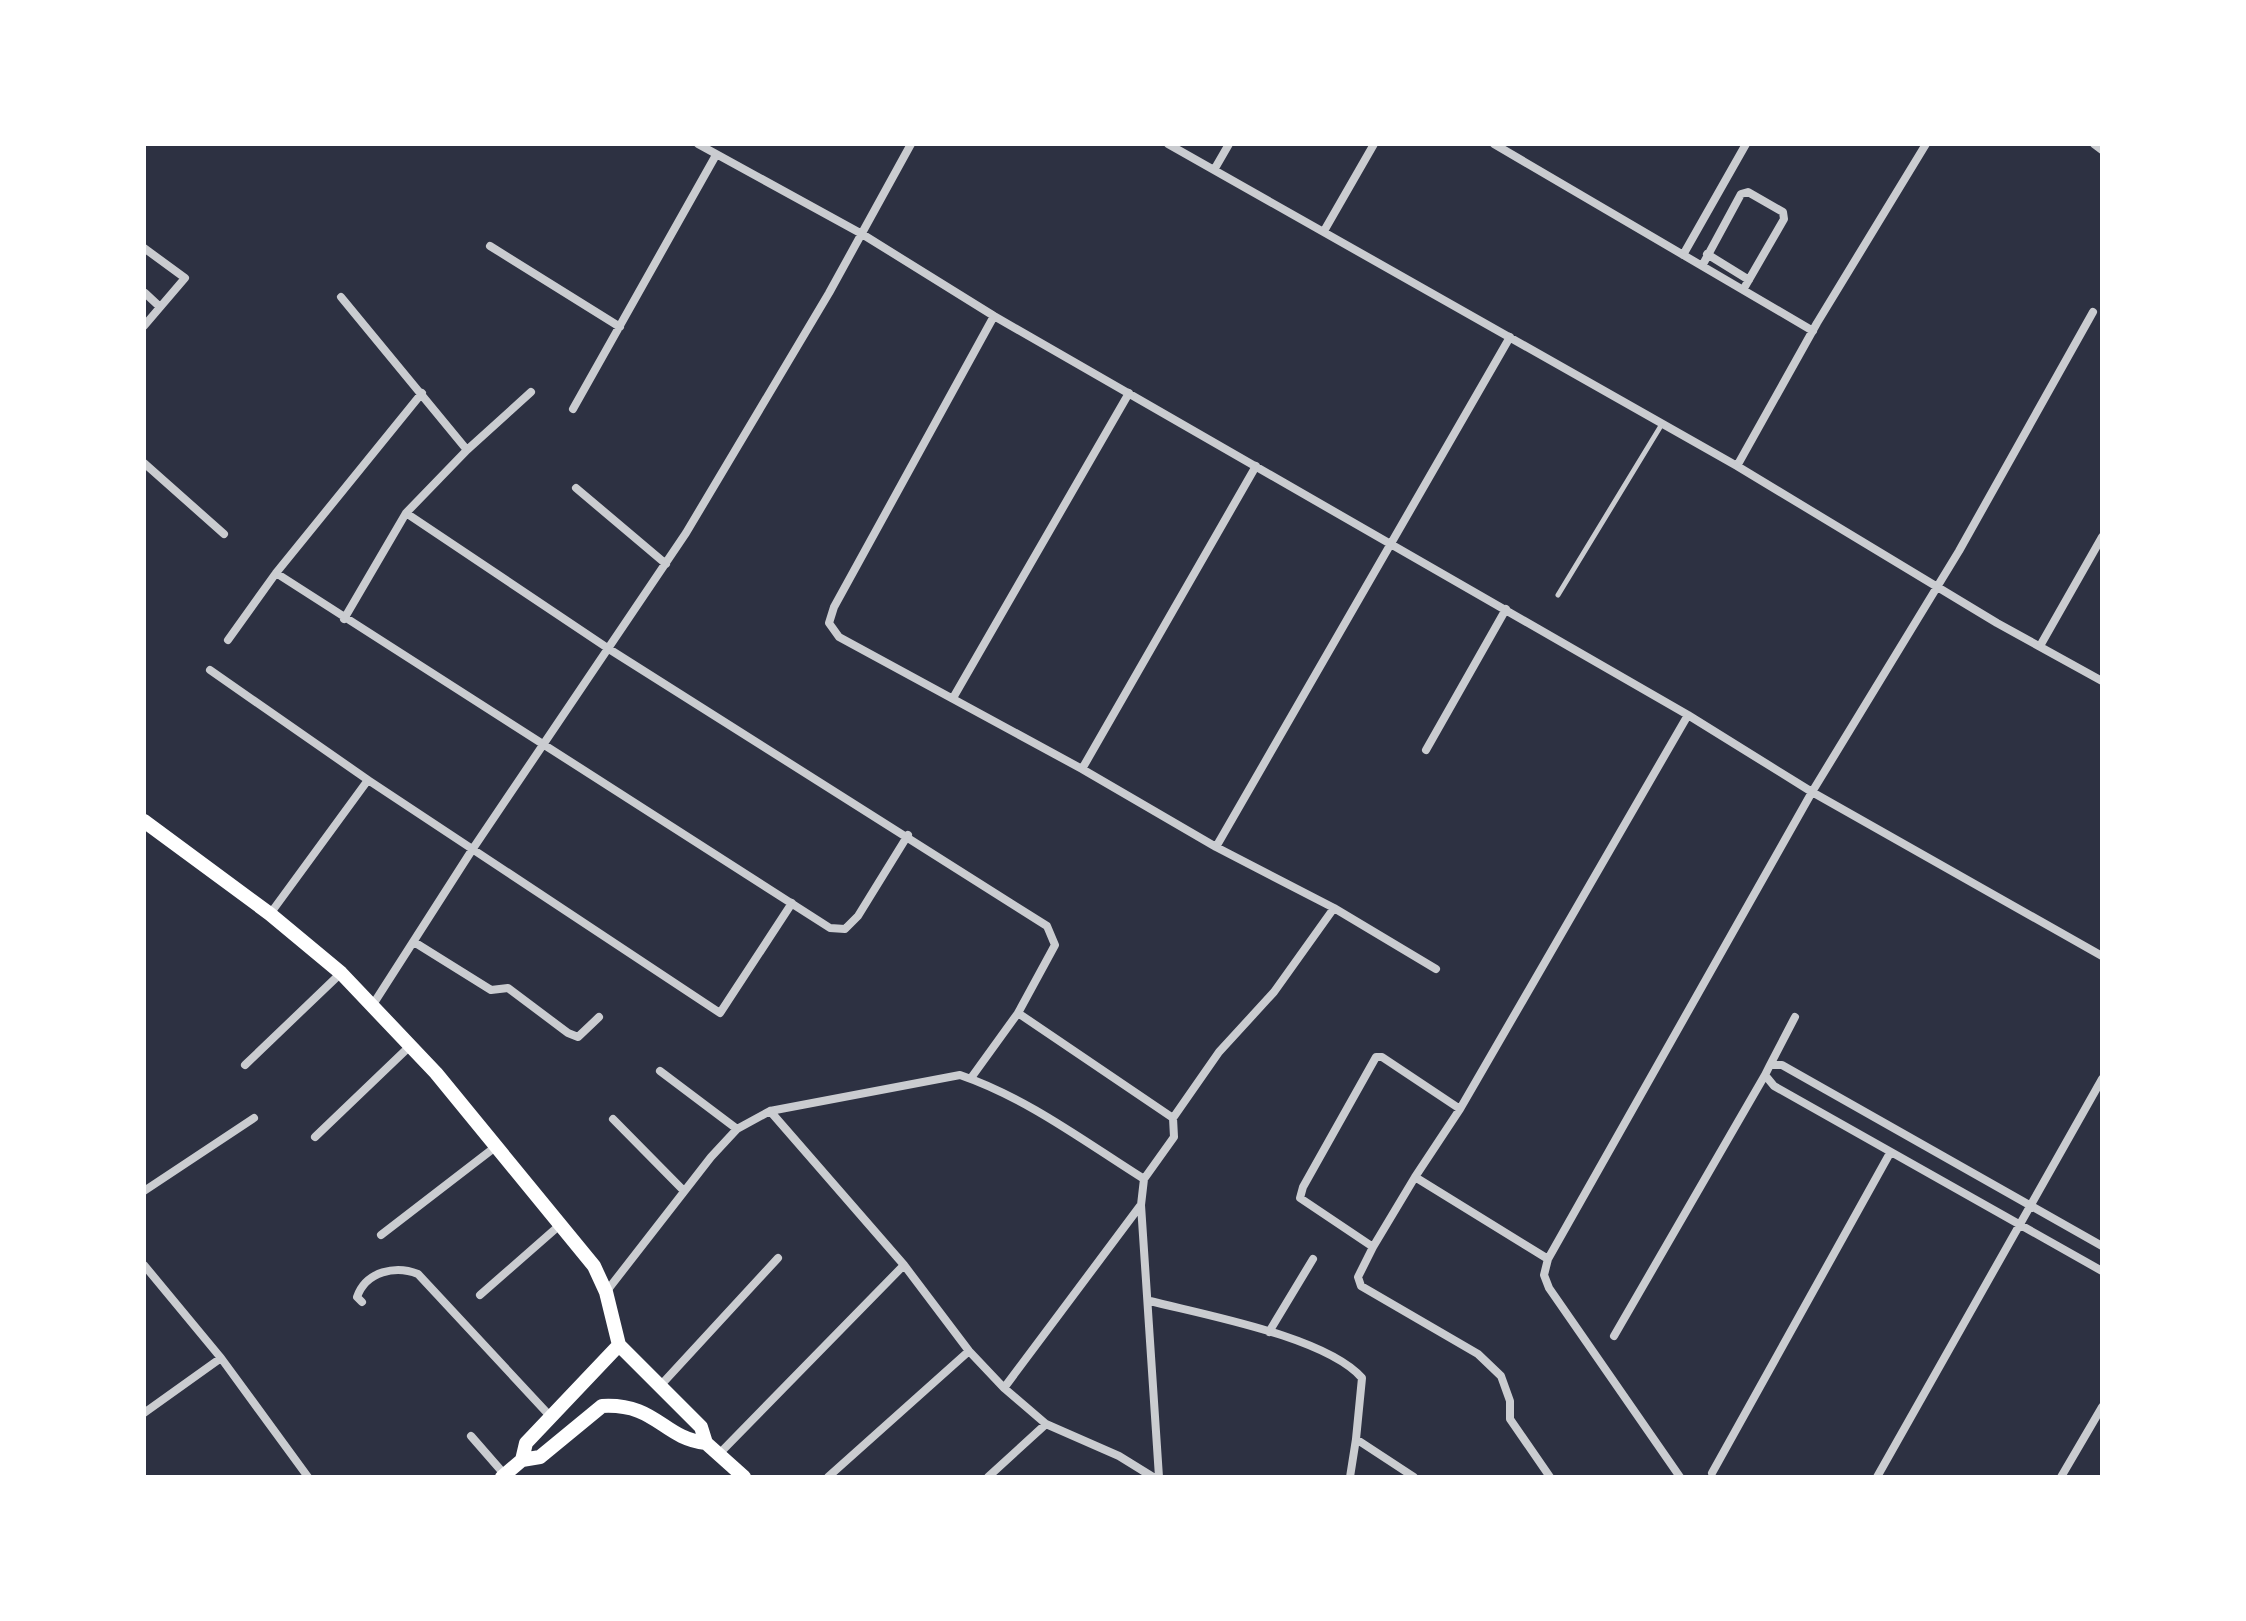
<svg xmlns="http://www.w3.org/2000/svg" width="2246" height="1621" font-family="Commissioner,sans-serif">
  <rect width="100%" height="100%" fill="#2d3142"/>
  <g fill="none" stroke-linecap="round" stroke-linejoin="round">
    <!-- service -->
    <path stroke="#caccd0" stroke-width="5" d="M1558,595l104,-171"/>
    <!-- minor -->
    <path stroke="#caccd0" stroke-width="8" d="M698,144l164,90 132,82 694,399 124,77 290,164
      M1168,144l569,322 260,157 105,58
      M1494,144l319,187
      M2094,144l8,6
      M1214,170l15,-26
      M1324,231l50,-87
      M490,246l130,81
      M144,248l41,30 -41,48
      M1707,254l42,26
      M1683,255l63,-111
      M1702,266l39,-72 7,-2 35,20 1,7 -41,71
      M145,293l15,14
      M341,297l126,153
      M994,316l-160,291 -5,16 10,14 243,132 134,78 118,61 102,61
      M573,409l143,-254
      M144,463l80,71
      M1737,466l80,-143 109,-179
      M576,488l90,76
      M406,513l203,136 438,277 8,19 -37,68 155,105
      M276,573l554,355 15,1 13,-13 50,-81
      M344,619l62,-106 61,-63 64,-58
      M228,640l48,-67 146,-180
      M2040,646l62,-109
      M210,670l158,110 352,233 72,-110
      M953,698l176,-305
      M1426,750l80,-141
      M1082,769l174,-303
      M1216,847l294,-510
      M270,914l98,-134
      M414,942l77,48 17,-2 60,45 10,4 21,-20
      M372,1006l100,-156 214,-317 143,-240 82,-149
      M245,1065l96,-92
      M1770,1065l25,-48
      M660,1071l77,58
      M971,1078l47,-65
      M1460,1109l-78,-52h-6l-73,130 -3,11 73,49 -15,30 3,9 117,68 23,22 9,25v18l40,58
      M770,1111l134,154 65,86 35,37 42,36 73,32 34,21
      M613,1119l71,72
      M315,1137l95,-91
      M144,1191l110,-73
      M381,1235l113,-87
      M2102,1246l-320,-181h-12l-5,10 9,11 328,185
      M1373,1247l42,-70
      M1548,1259l-133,-82 45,-68 228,-394
      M144,1265l77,93 87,119
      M606,1292l105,-135 26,-28 33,-18 190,-36c67,23 125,67 184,104
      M480,1295l81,-71
      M1150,1301c55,14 176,36 212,77l-6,61
      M362,1302l-5,-5c9,-26 39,-32 61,-23l132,142
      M1269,1332l44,-73
      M1614,1336l151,-261
      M660,1386l118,-128
      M1004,1388l136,-182
      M144,1413l77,-55
      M471,1436l34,39
      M719,1454l185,-189
      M1712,1473l178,-320
      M828,1477l141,-126
      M988,1477l58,-53
      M1159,1477l-18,-272 3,-26 30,-42 -1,-19 46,-66 55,-60 60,-84
      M1350,1477l6,-38 58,38
      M1680,1477l-131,-189 -5,-13 4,-16 264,-467 147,-241 134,-239
      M1877,1477l225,-398
      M2061,1477l41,-70"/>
    <!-- secondary -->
    <path stroke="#fff" stroke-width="14" d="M144,821l126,93 71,59 95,100 158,193 12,26 13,53 82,82 5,16 38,34
      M522,1460l4,-17 93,-98
      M502,1477l20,-17 18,-3 62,-51c55,-3 60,32 104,37"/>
  </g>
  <!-- border -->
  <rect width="2246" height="1621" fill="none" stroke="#ffffff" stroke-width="292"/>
</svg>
